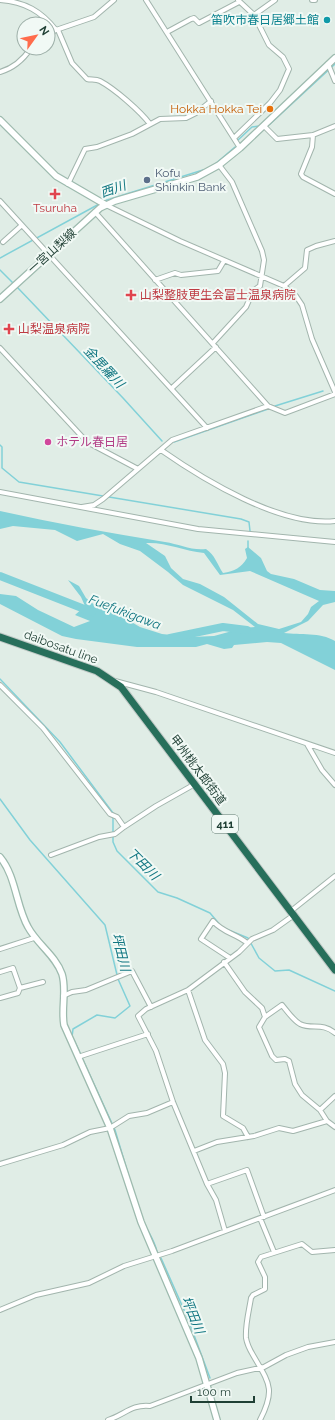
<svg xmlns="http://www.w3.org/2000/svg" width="335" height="1420" font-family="Raleway,'Noto Sans JP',sans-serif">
  <rect width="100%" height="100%" fill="#e0ede6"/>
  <!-- water -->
  <path fill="#82d1d8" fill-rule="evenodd" d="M0,511c55,12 109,22 165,31 14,2 27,9 41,7 9,6 11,15 17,24 12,-2 18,-5 24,-15l-2,-9 3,-2 13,11 6,13 4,3 23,5 26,11 15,1v11l-12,3 -15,16 -24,12c16,2 36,-1 51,8v29l-54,-27 -14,-1 -33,3 -2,3 -8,1 -17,-5 -11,3h-59l-61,-8 -14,-3 -62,-32v-10l16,2 22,14 36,17 16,-6 -15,-6 10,-9 -4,-9 -13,-17 11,6 7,12 11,9 24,9 19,11 22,7 29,3 23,-1 29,-8 12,-1 -22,-17 -50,-25 -15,-13 -28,-21 -20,-7 -17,-10 -26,7 -22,-11 -42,-4 -13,3zM146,543c20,-1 38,8 58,10l16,22 30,-4 69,30 -8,6 -3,7 -7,8 -22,7 -21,-5 -34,-27 -24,-13 -17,-5 -12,-11 -6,-12z"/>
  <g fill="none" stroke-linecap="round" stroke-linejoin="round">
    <!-- stream -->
    <path stroke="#82d1d8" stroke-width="1.5" d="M270,124l65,-60
      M238,140l14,-13 7,-1
      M214,165l21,-18
      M104,201l99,-31
      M0,258l101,-55
      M0,270l14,14
      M17,287l106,111 39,43
      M275,406l48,-15
      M174,442l94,-33
      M0,445l2,2v21l17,14 222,37 8,3 1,9
      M248,541v7
      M0,679l60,63 53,71v29l4,9 41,41 19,6 33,15 11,13
      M0,799l30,41 75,85 13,54 12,27 -15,12 -18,-3 -24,14 -1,8
      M226,929l22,9 11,20 16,13 14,-1 46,21
      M74,1040l6,13
      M83,1060l32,70 14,47
      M144,1223c5,11 11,18 13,29
      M161,1258l27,61 22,59"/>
    <!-- river -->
    <path stroke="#82d1d8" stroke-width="8" d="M0,576l92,36
      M170,638l53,-11 24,3"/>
    <defs>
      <path id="street" d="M0,0c25,2 41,11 56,30l38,-13 20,-17
        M146,0l94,148
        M312,0h3
        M254,15l21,-15
        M58,30l14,33 15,16c4,1 9,0 13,2 15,8 40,30 50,43
        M167,32l24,-13 3,-1 5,5 40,-21
        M48,34l8,-4
        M328,64l7,17
        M0,72c14,-4 23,-12 31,-24
        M264,126l13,13 36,-4 22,-9
        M313,135l-1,12 -11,27 2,3 32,17
        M234,138l36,-35 10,-13 9,-21 -6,-12 -14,-12 -15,-30 -16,-15
        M68,184l17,-35 12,-2 35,-13 28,-15 26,-1 10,-5 15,-12
        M0,201l207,227
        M106,205l74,36 104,45 12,10 6,9 10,34 23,53
        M95,212l173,194 17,7 50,-19
        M3,242l19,-17
        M155,280l20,-7 6,2 37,-4 6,-10
        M284,286l21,-18 2,-18 9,-4 19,-5
        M213,343l33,-36 7,-16 7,-5 4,-26 -2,-9 -30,-69 -13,-17
        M0,348l87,94 51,27
        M172,388l44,-41
        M161,450c43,30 120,77 174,71
        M0,492l198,37 137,13
        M82,507l12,-2 9,-6 69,-59 96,-34
        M115,681l41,11 179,61
        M0,685l43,43 67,86 7,3 7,10 32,-21 39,-22
        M307,744l15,26 13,15
        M51,855l48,-18 16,-3 9,-7
        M291,911l44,-35
        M0,949l34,-11
        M230,958l-29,-19 12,-18c10,12 24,13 34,22
        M224,962l21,30 17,16 3,9
        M0,972l13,-4 7,20
        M188,990l17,50 18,24 2,9 -2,43 20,12 5,9
        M63,996l9,-4 14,-2 46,-19 19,36
        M0,998l18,-5 2,-5 23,-6
        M335,1033c-13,-11 -23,-3 -35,-9 -7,-4 -13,-13 -18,-19l-17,12 -6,10 13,29 4,4 9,-1 4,2 6,23 7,11 18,15 7,11 8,6
        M78,1057l70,-23
        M320,1110l15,-14
        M194,1151l23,-9 37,-6 25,-8 14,3 34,-10
        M0,1164l63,-19 27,-13 20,-4 19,-12 18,-3 26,-11
        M207,1184l40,-14 17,47
        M260,1218l14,34
        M225,1231l-9,-31 -9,-16 -34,-82 -17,-51 -18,-35 8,-7 42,-19 51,-38 13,-13 21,-9 21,-15
        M0,1310l36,-15 53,-12 35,-17 48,-15 163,-61
        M108,1420c16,-5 24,-16 42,-14l87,-33 27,-6 22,-12 22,-8 27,-5
        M260,1420c16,-31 9,-37 -7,-65 -3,-5 -6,-11 -7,-17 -1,-13 3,-27 5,-40l2,-3 12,-6v-12l-7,-15 3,-5 41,-13 10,8 23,-2"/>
      <path id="secondary" d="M0,120l56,56 50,29
        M0,299l100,-91 15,-7 82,-24 22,-12 21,-17 95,-90
        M0,857c16,19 16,49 28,70 9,17 28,29 34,47 5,16 -1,34 2,51l46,103 31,94 58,136 18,62"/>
      <path id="highway" d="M0,637l97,34 24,16 214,283"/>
    </defs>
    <!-- street casing -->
    <use href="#street" stroke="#a2b5ad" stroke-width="6"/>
    <!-- secondary casing -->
    <use href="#secondary" stroke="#9dbaae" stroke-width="8"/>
    <!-- highway casing -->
    <use href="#highway" stroke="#c0c9c6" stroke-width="9"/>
    <!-- street -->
    <use href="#street" stroke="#fff" stroke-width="4"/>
    <!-- secondary -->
    <use href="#secondary" stroke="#fff" stroke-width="5.5"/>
    <!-- highway -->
    <use href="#highway" stroke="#276f5b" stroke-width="7"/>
  </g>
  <!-- markers -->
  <circle fill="#0f9aa8" stroke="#f1f9f5" stroke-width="1.5" cx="327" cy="20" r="4"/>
  <circle fill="#e8710a" stroke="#f1f9f5" stroke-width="1.5" cx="270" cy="109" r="4"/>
  <circle fill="#5c6f8a" stroke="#f1f9f5" stroke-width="1.5" cx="147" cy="180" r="4"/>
  <g fill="#e0444e" stroke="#f1f9f5" stroke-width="1.5">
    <path d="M53 188h4v4h4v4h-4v4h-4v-4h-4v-4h4z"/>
    <path d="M129 289h4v4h4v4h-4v4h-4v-4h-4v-4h4z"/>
    <path d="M7 323h4v4h4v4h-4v4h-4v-4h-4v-4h4z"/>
  </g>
  <circle fill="#d1479c" stroke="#f1f9f5" stroke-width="1.5" cx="48" cy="442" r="4"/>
  <g text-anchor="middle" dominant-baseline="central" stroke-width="4" stroke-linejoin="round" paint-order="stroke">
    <!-- shield labels -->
    <rect fill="#f1f9f5" stroke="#5e776e" stroke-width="1" x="212" y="815" width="26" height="18" rx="3"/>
    <g font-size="11" font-weight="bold" fill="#1f3f34">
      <text x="225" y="824">411</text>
    </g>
    <!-- culture labels -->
    <g font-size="12" fill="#0d838f" stroke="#f1f9f5" text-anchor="end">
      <text x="319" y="20">笛吹市春日居郷土館</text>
    </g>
    <!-- food labels -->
    <g font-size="12" fill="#c56008" stroke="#f1f9f5" text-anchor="end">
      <text x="262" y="109">Hokka Hokka Tei</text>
    </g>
    <!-- service labels -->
    <g font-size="12" fill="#4e5e75" stroke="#f1f9f5" text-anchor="start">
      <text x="155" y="173">Kofu<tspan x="155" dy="14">Shinkin Bank</tspan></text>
    </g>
    <!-- health labels -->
    <g font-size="12" fill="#be3a42" stroke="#f1f9f5" text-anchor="start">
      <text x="55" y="208" text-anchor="middle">Tsuruha</text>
      <text x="140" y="295">山梨整肢更生会富士温泉病院</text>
      <text x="18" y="329">山梨温泉病院</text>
    </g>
    <!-- street labels -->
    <g font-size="12" fill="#1f3f34" stroke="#f1f9f5">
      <text transform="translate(52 251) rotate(-42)">一宮山梨線</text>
      <text transform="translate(61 647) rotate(20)">daibosatu line</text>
      <text transform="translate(198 770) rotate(53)">甲州桃太郎街道</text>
    </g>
    <!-- hotel labels -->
    <g font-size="12" fill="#b23c85" stroke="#f1f9f5" text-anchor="start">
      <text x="56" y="442">ホテル春日居</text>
    </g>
    <!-- water labels -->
    <g font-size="13" font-style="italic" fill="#127782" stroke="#f1f9f5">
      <text transform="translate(113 189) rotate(-19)">西川</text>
      <text transform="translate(104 367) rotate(47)">金毘羅川</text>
      <text transform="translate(125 612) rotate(21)">Fuefukigawa</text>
      <text transform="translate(143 864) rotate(45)">下田川</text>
      <text transform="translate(121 952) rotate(76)">坪田川</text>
      <text transform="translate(193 1315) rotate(68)">坪田川</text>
    </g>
  </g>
  <!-- north arrow -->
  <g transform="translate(36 36) rotate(57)"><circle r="19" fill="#f1f9f5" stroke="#9dafa8"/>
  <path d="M0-3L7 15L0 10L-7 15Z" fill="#ff6c4c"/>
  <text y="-6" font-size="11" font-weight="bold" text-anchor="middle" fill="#1f3f34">N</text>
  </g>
  <!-- scale -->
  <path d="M191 1396v6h63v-6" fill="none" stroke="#1f3f34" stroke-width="2"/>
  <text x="197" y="1396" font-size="12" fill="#1f3f34" stroke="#f1f9f5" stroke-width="3" paint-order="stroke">100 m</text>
</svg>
